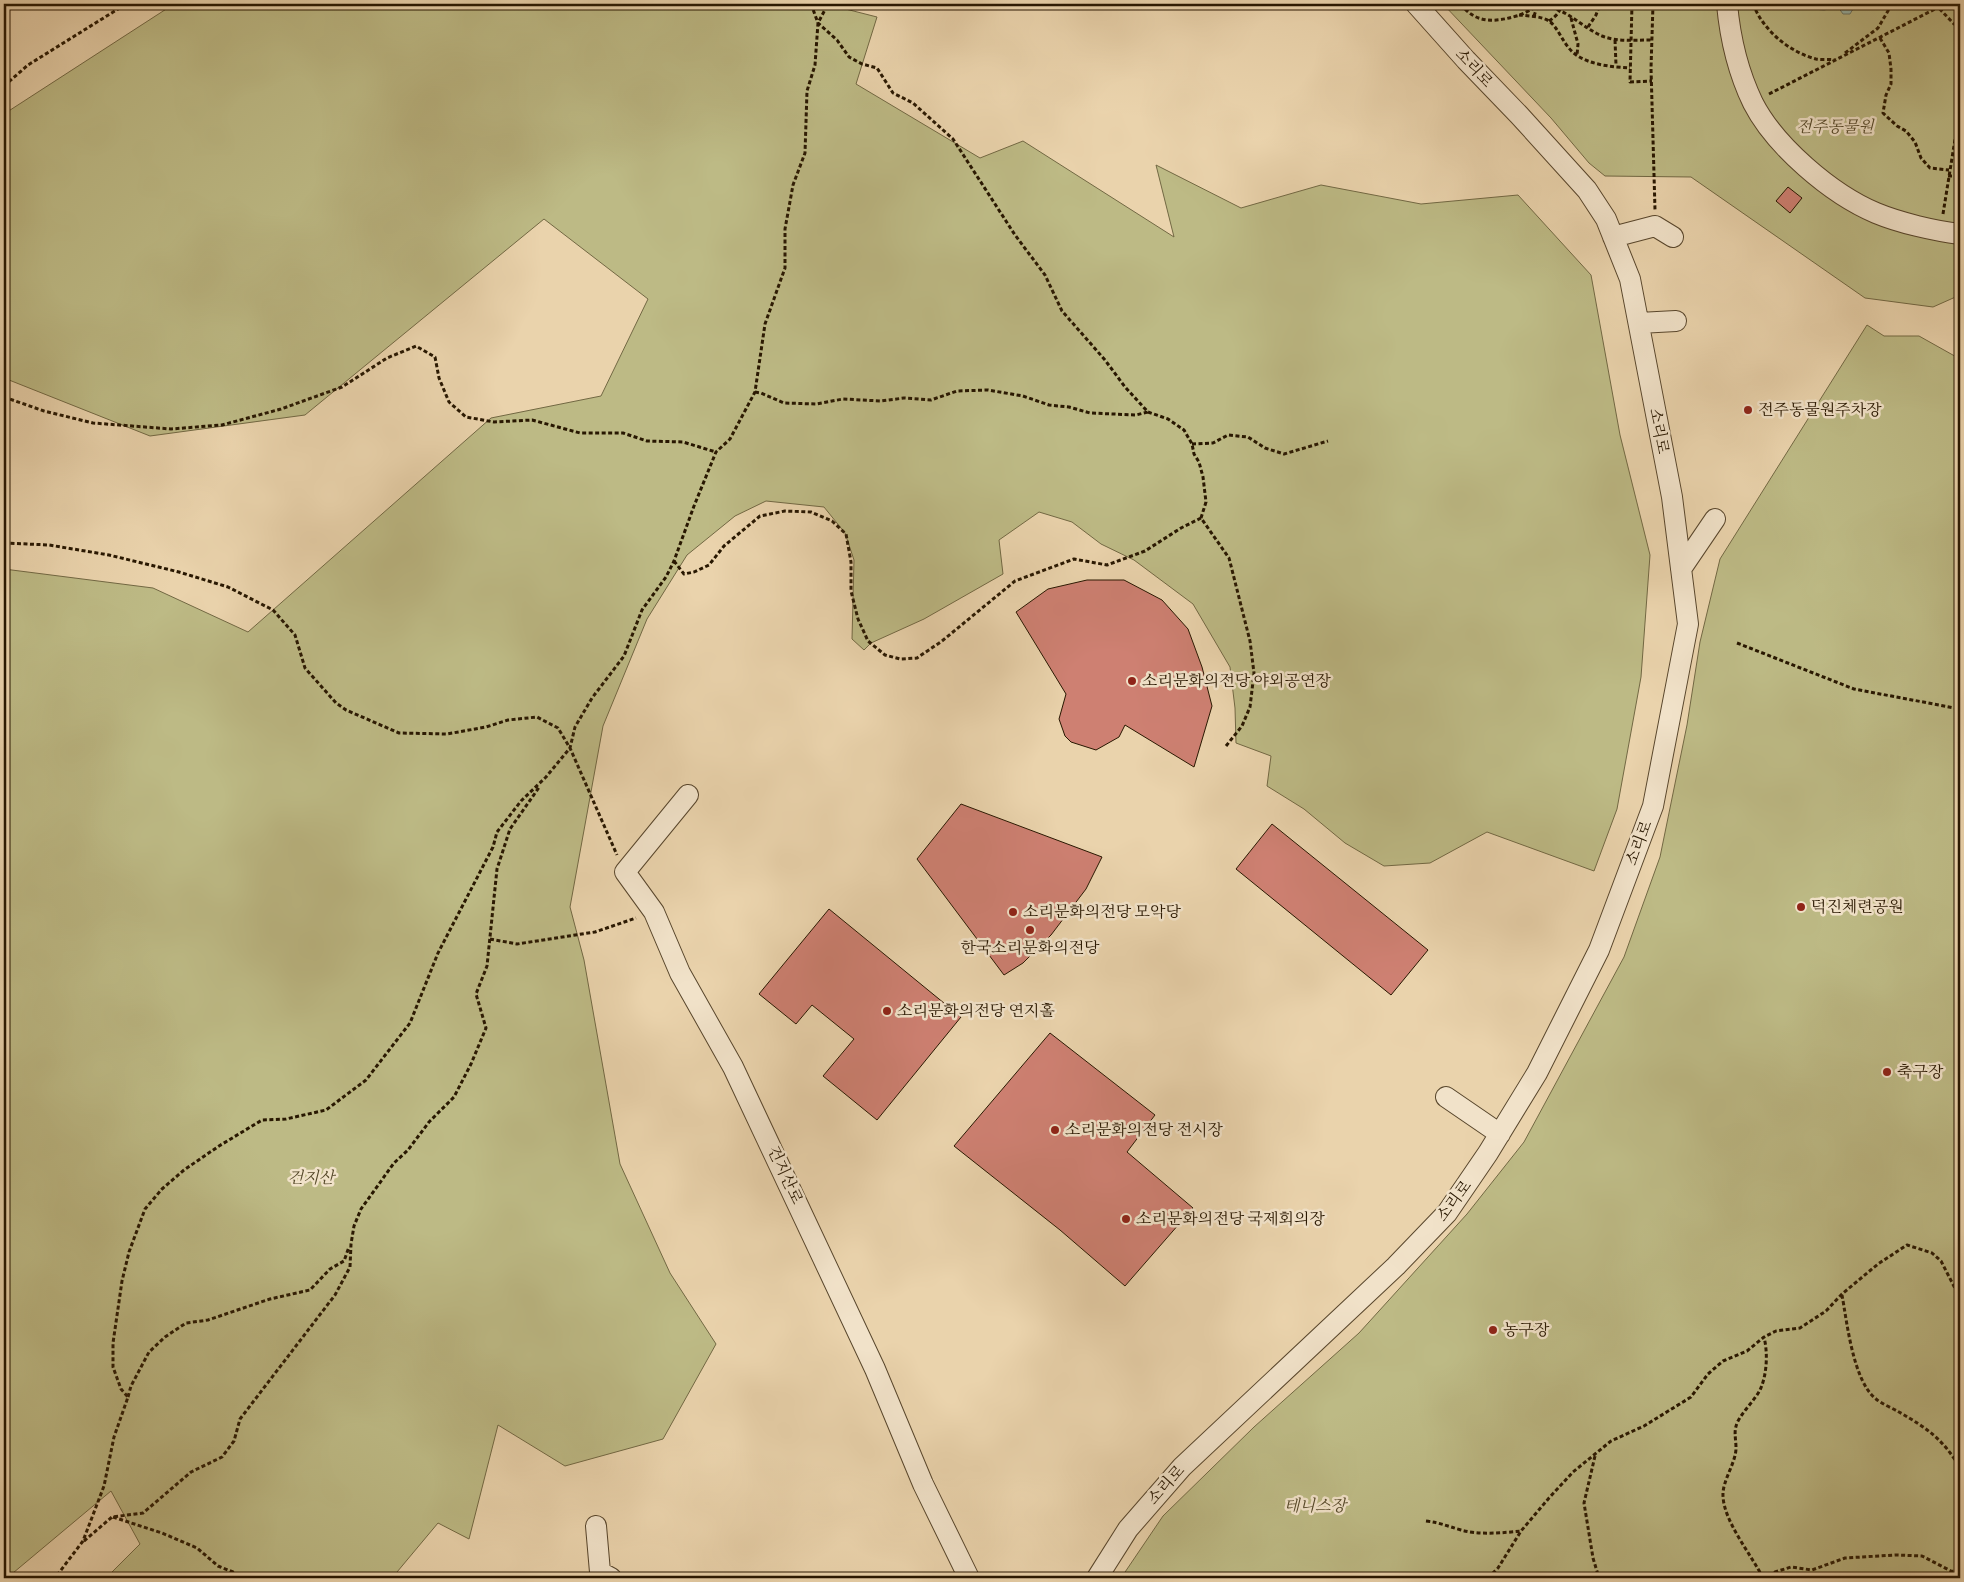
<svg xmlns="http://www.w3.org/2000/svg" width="1964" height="1582" font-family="'IM FELL Double Pica','Noto Serif KR',serif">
  <rect width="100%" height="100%" fill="#ead3ac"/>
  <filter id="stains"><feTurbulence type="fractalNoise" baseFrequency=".004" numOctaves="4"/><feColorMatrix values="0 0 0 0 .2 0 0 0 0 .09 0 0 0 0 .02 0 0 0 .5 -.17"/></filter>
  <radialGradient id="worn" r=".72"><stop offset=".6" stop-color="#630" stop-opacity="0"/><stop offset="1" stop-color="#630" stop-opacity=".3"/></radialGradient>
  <!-- green -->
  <path fill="#bdba85" stroke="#726843" d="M174,4h652l51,13 -21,67 124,74 43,-17 151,96 -18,-72 85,43 80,-23 100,19 97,-9 73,80 29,160 30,120 -9,122 -24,132 -23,62 -107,-39 -57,31 -46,3 -39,-23 -41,-34 -37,-23 4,-30 -35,-13 -1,-35 -5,-41 -37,-63 -59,-44 -33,-16 -29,-22 -33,-10 -40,28 4,34 -79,45 -53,24 -7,7 -12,-11 2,-79 -9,-27 -21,-26 -58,-6 -31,15 -48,39 -40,64 -44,107 -33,181 14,53 36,204 50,109 46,71 -53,95 -98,27 -67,-41 -29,114 -31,-16 -46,55h-286l34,-34 -29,-53 -104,87h-3v-1009l149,19 95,44 243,-214 110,-22 47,-97 -104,-80 -239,196 -155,21 -146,-58v-264z
    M1443,4h517v291l-27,12 -68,-9 -174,-121 -86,-1 -16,-13 -38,-45z
    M1867,325l17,11h35l41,23v1219h-839l42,-62 91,-89 105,-94 108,-119 57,-72 100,-185 36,-100 27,-132 13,-83 20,-83z"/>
  <!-- water -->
  <path fill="#98b7ad" stroke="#6b7768" d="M1812,4h44l-6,10h-7l-5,-7 -14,3 -11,-1z"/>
  <!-- building -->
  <path fill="#ce8072" stroke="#281701" d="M1788,187l14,11 -12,15 -14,-12z
    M1087,580h37l38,20 26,29 14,38 10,39 -18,61 -69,-42 -6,12 -23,13 -25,-8 -6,-6 -6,-17 7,-25 -50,-82 32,-23z
    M961,804l141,53 -16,32 -35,46 -28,28 -19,12 -87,-116z
    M1272,824l156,126 -37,45 -155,-126z
    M829,909l132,108 -84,103 -54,-44 31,-37 -42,-34 -16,19 -37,-30z
    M1050,1033l105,82 -28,37 66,56 -68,78 -65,-56 -106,-84z"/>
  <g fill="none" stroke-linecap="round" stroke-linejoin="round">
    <defs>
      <path id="minor" d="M1727,4c3,33 11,68 26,99 22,43 78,91 123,110 24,10 59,18 84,21
        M1613,237l42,-11 18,11
        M1639,323l37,-2
        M1681,569l34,-50
        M688,795l-63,77 29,40 26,61 53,94 142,302 48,115 46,94
        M1446,1097l54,37
        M596,1526l4,46 11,6
        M1097,1578l31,-49 54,-62 214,-201 51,-53 41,-60 49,-80 62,-123 54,-144 35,-182 -16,-127 -42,-218 -24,-60 -19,-29 -68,-75 -53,-55 -50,-56"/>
    </defs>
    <!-- minor casing -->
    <use href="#minor" stroke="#58462c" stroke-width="22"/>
    <!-- path -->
    <path stroke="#281701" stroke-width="3" stroke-dasharray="4 2.5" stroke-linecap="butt" d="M811,4l7,19 19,17 12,17 13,7 15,4 16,25 20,10 40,36 62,96 30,40 17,36 43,49 20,27 23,25 20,7 16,11 8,14 2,10 5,8 4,15 3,25 -5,16 28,40 21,83 4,32 -4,34 -8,19 -16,20
      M1461,4c15,21 36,18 59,11 8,-3 16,-10 25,-9 22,3 38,22 57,30 15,6 34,4 50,4
      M1632,4l-2,78 22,-1
      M1653,4l-2,64 4,142
      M1753,4c10,26 36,48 63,55 6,1 14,0 20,1
      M1935,4l19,20 6,3
      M1519,15c10,1 22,1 30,6 10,7 14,24 26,33 14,11 38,13 55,14
      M1534,16l4,-12
      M1571,18l7,26 -1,11
      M1549,21c7,-5 11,-8 12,-17
      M1588,27l8,-12 4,-11
      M1880,38l9,15 2,16v15l-5,11 -3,18 14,13 9,5 9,11 6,16 9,10 19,2
      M1615,40l1,25
      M1845,53l33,-25 14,-24
      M4,86l24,-21 98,-61
      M1769,94l168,-86
      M1948,176h12
      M1943,214l14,-87h3
      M755,392l6,1 23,10 32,1 27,-5 38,2 23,-3 27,2 26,-9 31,-1 35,6 26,9 20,2 21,6 46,2 12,-3
      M4,397l40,14 49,12 78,6 51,-4 59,-16 61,-22 45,-29 29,-12 19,11 4,21 10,24 17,15 28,5 38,-2 48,13h43l24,8 36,1 33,10
      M1192,444l21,-1 15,-8 20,2 17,11 19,6 44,-13
      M4,543l45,2 60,10 70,17 49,15 45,23 22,25 10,33 31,35 10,7 53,23 48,1 39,-7 22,-7 29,-3 21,11 12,20 47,107
      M674,561l10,13 10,-2 15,-7 15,-19 36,-30 25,-5 26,1 21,9 14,13 5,28v29l7,28 10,22 17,14 15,4 17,-1 25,-17 73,-60 59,-22 33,6 38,-14 36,-23 20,-10
      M1737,643l117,46 106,20
      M490,939l27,5 78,-12 41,-14
      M1842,1295c5,27 11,86 34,104 6,5 16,9 23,13 28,16 45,28 61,56
      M128,1397l3,-11 18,-34 16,-15 21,-14 22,-3 62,-21 40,-9 20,-21 14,-8 5,-14
      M1595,1456l-11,47 9,55 6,20
      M113,1517l49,16 35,15 21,18 15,6 7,6
      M1426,1521c15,2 21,5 35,9 18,5 41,3 60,1
      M84,1541l28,-24 31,-4 48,-41 31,-15 12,-16 6,-22 95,-124 15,-28 1,-23 3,-18 7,-17 33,-46 14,-13 21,-28 25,-25 17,-33 15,-36 -10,-34 11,-28 10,-97 13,-40 30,-43
      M51,1578l7,-4 25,-33 21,-55 10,-49 14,-40 -7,-8 -8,-22v-24l9,-62 7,-29 16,-43 17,-20 22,-19 35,-24 43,-26 24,-1 40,-9 40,-30 44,-57 28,-70 55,-106 4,-15 24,-31 25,-24 24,-29 5,-21 17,-29 32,-42 18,-46 24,-33 8,-16 20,-55 22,-54 14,-13 25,-47 10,-68 20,-56v-39l8,-44 12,-32 2,-62 8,-26 3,-42 10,-19
      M1488,1578l10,-10 23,-37 28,-33 24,-26 38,-31 33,-15 47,-29 17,-23 15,-13 24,-10 17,-14 12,-6 24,-3 26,-17 16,-17 36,-30 29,-19 25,8 9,8 19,37
      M1763,1578c-12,-24 -39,-56 -40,-82 -1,-15 13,-33 13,-48 0,-10 -3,-17 2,-27 6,-11 16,-20 22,-31 7,-15 8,-37 4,-53
      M1771,1578l4,-6 16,-5 21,3 33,-12 51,-3 26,1 29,15 9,1"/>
    <!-- minor -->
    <use href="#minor" stroke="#f1e2c9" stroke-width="20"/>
  </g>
  <!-- markers -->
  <g fill="#8f2418" stroke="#f1e2c9" stroke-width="2">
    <circle cx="1748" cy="410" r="5"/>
    <circle cx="1132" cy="681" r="5"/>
    <circle cx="1801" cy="907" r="5"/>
    <circle cx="1013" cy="912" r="5"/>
    <circle cx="1030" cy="930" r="5"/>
    <circle cx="887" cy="1011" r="5"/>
    <circle cx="1887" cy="1072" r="5"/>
    <circle cx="1055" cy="1130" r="5"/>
    <circle cx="1126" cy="1219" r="5"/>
    <circle cx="1493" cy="1330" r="5"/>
  </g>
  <g text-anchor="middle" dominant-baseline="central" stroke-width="5" stroke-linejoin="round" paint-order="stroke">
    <!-- street labels -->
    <g font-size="16" fill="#281701" stroke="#f1e2c9">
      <text transform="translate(1474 68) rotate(47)">소리로</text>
      <text transform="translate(1659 431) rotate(79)">소리로</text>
      <text transform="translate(1639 843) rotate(-69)">소리로</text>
      <text transform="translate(785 1175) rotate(65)">건지산로</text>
      <text transform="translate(1454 1201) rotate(-53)">소리로</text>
      <text transform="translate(1166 1485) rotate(-48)">소리로</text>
    </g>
    <!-- park labels -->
    <g font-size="16" font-style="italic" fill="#554829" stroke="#f1e2c9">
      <text x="1835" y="127">전주동물원</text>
      <text x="311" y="1178">건지산</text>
      <text x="1315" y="1506">테니스장</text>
    </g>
    <!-- poi labels -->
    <g font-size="16" fill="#281701" stroke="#f1e2c9" text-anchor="start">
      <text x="1758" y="410">전주동물원주차장</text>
      <text x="1142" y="681">소리문화의전당 야외공연장</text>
      <text x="1811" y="907">덕진체련공원</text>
      <text x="1023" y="912">소리문화의전당 모악당</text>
      <text x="1030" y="948" text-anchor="middle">한국소리문화의전당</text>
      <text x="897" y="1011">소리문화의전당 연지홀</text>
      <text x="1897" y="1072">축구장</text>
      <text x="1065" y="1130">소리문화의전당 전시장</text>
      <text x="1136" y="1219">소리문화의전당 국제회의장</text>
      <text x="1503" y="1330">농구장</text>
    </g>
  </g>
  <!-- margin -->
  <rect width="1964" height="1582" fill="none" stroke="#ead3ac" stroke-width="20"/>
  <rect x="5" y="5" width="1954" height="1572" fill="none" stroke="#281701" stroke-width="2.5"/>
  <rect x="10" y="10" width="1944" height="1562" fill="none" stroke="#281701"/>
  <rect width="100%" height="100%" filter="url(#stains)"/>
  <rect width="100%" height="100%" fill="url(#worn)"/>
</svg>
